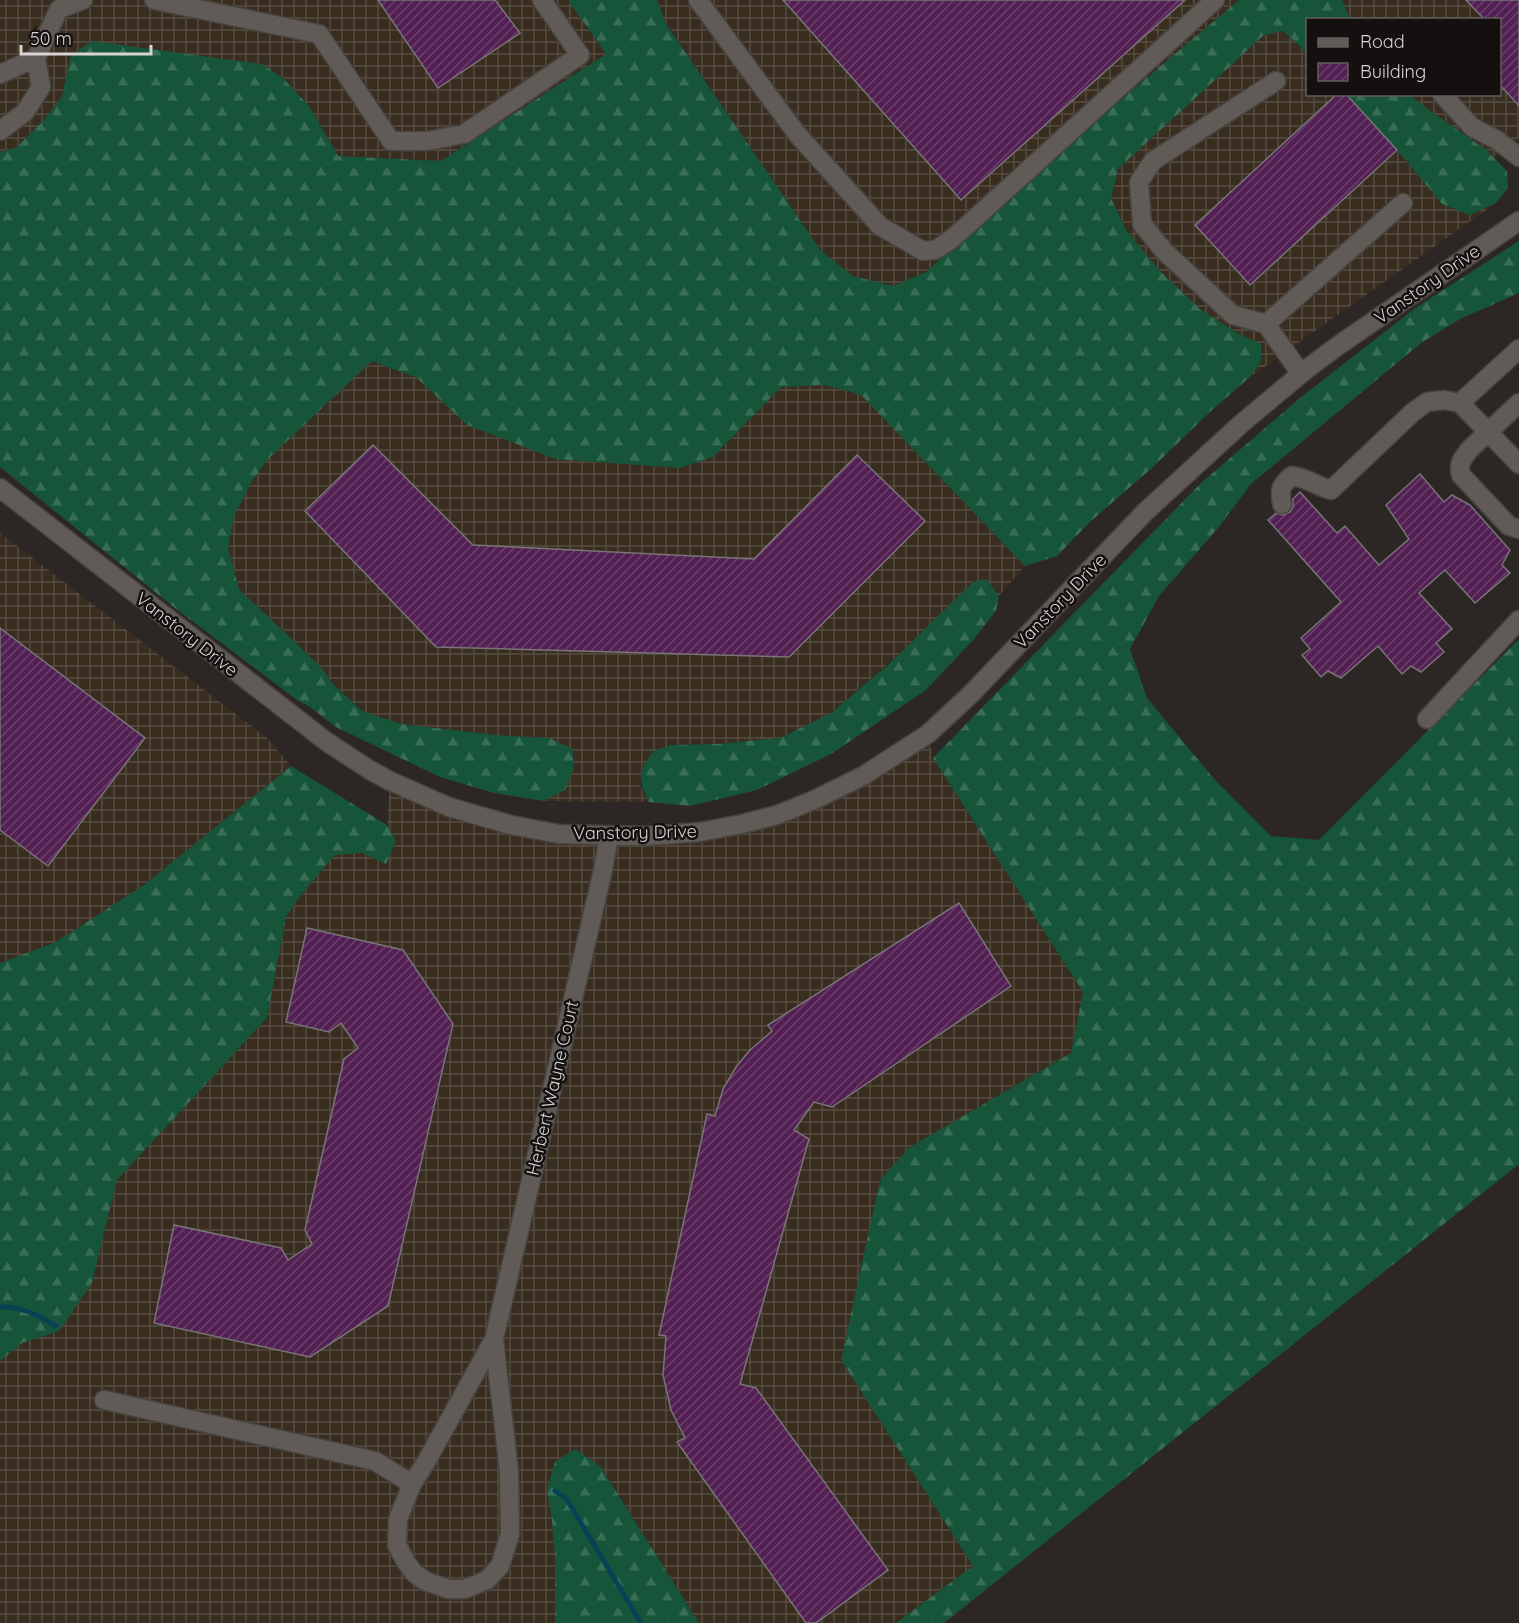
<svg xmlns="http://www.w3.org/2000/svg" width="1519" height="1623" font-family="Quicksand,sans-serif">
  <defs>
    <pattern id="industrial-grid" width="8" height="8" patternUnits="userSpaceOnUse" patternTransform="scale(1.5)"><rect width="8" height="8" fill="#392d1f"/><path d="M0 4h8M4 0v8" fill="none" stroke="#554b3f"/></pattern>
    <pattern id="forest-firs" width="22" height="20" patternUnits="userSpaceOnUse" patternTransform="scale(1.5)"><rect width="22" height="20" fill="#17553b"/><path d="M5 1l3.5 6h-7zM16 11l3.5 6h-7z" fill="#386d56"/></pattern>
    <pattern id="building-hatch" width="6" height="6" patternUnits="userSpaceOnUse" patternTransform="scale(1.5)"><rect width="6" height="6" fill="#532054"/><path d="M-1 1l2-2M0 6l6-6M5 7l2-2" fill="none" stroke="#6b406c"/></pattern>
  </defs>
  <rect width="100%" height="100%" fill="#2c2725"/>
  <!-- industrial -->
  <path fill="url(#industrial-grid)" d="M0,0h568l38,54 -165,107 -103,-5 -29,-50 -238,-51 -9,41 -18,24 -27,27 -17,5z
    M657,0h582l-154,130 -159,142 -33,14 -40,-10 -32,-25 -155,-228z
    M1342,0h177v138l-26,20 -8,-9 -56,-39 -19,-15 90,-1v-74l-150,-1z
    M1283,31l24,22 1,41 38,1 51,55 45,54 27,11 27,-12 -246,174 11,-15v-18l-24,-11 -37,-24 -40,-38 -34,-41 -15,-33 7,-28 146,-134z
    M372,361l45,17 50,47 88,34 125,9 33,-11 68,-70 42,-2 26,6 13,5 163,170 -26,30 -13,-17 -155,134 -51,25 -63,6 -46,1 -28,22 -3,18 9,17 -105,-1 21,-11 -16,-52 -52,-3 -96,-11 -39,-13 -28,-26 -13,-18 -82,-78 -11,-41 6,-32 18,-35 16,-22z
    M0,533l267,205 24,28 -147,119 -88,57 -56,21z
    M928,734l5,24 150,234 -12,61 -161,94 -69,213 132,206 -77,57h-197l-99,-157 -53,23 5,32 3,35v67h-555v-262l22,-18 37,-12 33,-48 25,-103 150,-162 19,-101 15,-22 33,-40 28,-2 24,11 10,-23 -9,-16 3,-44 59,26 160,29 168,-21z"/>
  <!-- forest -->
  <path fill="url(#forest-firs)" d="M568,0h89l9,24 155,227 32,25 40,10 33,-14 159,-142 154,-130h103l8,19 -42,1 -1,33 -24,-22 -19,4 -146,134 -7,29 15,32 34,41 40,38 37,24 24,11v18l-11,15 -37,32 -60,58 -63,55 -33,34 -32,10 -163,-170 -13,-5 -26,-6 -42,2 -68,70 -33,11 -125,-9 -88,-34 -50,-47 -45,-17 -104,98 -16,22 -18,35 -6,32 11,41 82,78 13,18 28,26 39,13 96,11 52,3 24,11v21l-8,20 -21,11 -50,-8 -54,-16 -104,-50 -26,-20 -13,-7 -122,-92 -175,-141v-315l17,-5 27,-27 18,-24 9,-41 21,-14 170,23 22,15 25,27 29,50 103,5 165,-107z
    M1346,95h64l19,15 56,39 22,22 1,17 -12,15 -27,12 -27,-11 -45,-54z
    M1519,241v52l-59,26 -39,24 -170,141 -33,44 -59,68 -29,53 17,49 68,82 56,56 48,4 200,-201v525l-575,459h-48l77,-57 -132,-206 39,-180 30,-33 161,-94 12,-61 -150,-234 267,-274 100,-86 114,-89z
    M986,579l13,17 -3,15 -23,29 -47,50 -95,64 -74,36 -67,16 -41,-4c-12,-23 -10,-30 4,-51l18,-6 46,-1 63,-6 51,-25 58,-49 85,-83z
    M291,766l96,59 9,16 -10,23 -24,-11 -27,2 -34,40 -15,22 -19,101 -150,162 -25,103 -33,48 -37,12 -22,18v-398l56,-21 88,-57z
    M575,1449l25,17 99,157h-144v-67l-3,-35 -5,-32 8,-27z"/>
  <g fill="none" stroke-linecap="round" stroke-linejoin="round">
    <!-- stream -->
    <path stroke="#084355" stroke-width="5" d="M0,1307c22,-1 38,8 56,19
      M555,1491l11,7 75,125"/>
  </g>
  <!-- building -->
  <path fill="url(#building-hatch)" stroke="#787478" stroke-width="1.5" d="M378,0h117l25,33 -82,55z
    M783,0h402l-224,200z
    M1466,0h53v106l-19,-21v-65h-15z
    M1337,94h9l51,56 -147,135 -55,-60z
    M373,445l100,100 281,14 103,-104 68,66 -136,136 -353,-10 -131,-136z
    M1420,474l24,28 8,-7 18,10 40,45 -8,15 8,8 -35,30 -30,-33 -26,23 33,36 -16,14 8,9 -23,20 -10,-6 -9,8 -24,-28 -37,32 -13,-7 -7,6 -19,-22 8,-6 -9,-11 40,-36 -73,-82 8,-7 7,2 7,-3 3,-5v-8l7,-7 37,41 8,-7 34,39 30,-26 -23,-34z
    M0,628l145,110 -97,128 -48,-36z
    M959,903l52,83 -179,121 -18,-5 -20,28 15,9 -69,245 16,4 132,182 -72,53h-10l-129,-181 8,-4 -14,-28 -8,-35 3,-39 -7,-1 48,-221 8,2 8,-27 13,-22 14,-17 22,-19 -4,-6z
    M307,928l96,22 50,74 -65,282 -78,51 -156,-34 20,-98 107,23 7,12 24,-16 -7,-14 39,-171 14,-11 -17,-25 -12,9 -43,-10z"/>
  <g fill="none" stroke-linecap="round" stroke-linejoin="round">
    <defs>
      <path id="minor" d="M154,0l165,34 72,107h36l37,-7 116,-79 -38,-55
        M698,0l99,134 83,92 43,25 12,-1 14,-9 23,-20 243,-221
        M0,74l36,-16
        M1442,94l30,33 25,13 22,17
        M0,131l25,-19 16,-25 -5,-29 23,-49 24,-9
        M1266,324l-33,-9 -69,-64 -22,-27 -3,-42 14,-21 123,-80
        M1301,374l-35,-50 137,-121
        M1460,403l59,-54
        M1519,403l-49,46c-8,10 -12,14 -9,26l48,51 10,3
        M0,488l327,254 43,28 20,11 59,26 62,18 48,9 88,2 53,-4 42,-8 35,-9 37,-15 49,-24 65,-42 43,-40 174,-182 97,-89 66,-55 31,-23 180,-124
        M1282,504c-3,-15 -1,-19 10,-28 16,2 24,10 39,14l82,-78 14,-10 17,-2 16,3 59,61
        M1427,719l92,-99
        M494,1339l15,132 1,63 -10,32 -13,14 -22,9h-17l-23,-8 -11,-8 -8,-11 -9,-17 1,-26 14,-35 14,-22 68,-123 109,-469 6,-34
        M104,1400l271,61 37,23"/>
    </defs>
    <!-- minor casing -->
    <use href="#minor" stroke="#474341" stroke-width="21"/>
    <!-- minor -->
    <use href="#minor" stroke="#615b58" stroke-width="18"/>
  </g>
  <g text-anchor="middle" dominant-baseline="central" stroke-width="5" stroke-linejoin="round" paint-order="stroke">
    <!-- street labels -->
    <g font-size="18" fill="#d7d4d3" stroke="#13100f">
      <text transform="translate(1427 284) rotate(-35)">Vanstory Drive</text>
      <text transform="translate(1060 601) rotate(-46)">Vanstory Drive</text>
      <text transform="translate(187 634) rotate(38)">Vanstory Drive</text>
      <text transform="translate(635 832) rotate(-1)">Vanstory Drive</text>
      <text transform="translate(552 1088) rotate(-77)">Herbert Wayne Court</text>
    </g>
  </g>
  <!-- legend -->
  <rect x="1306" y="18" width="195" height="78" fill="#13100f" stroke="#615e5d" stroke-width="1.5"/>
  <rect x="1318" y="38" width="30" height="9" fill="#615b58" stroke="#615e5d" stroke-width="1.5"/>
  <text x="1360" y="48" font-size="18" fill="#d7d4d3">Road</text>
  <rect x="1318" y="63" width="30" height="18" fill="url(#building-hatch)" stroke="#615e5d" stroke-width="1.5"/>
  <text x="1360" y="78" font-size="18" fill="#d7d4d3">Building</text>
  <!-- scale -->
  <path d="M21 45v9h130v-9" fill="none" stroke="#d7d4d3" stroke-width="3"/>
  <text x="30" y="45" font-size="18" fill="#d7d4d3" stroke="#13100f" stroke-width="4.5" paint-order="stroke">50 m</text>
</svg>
